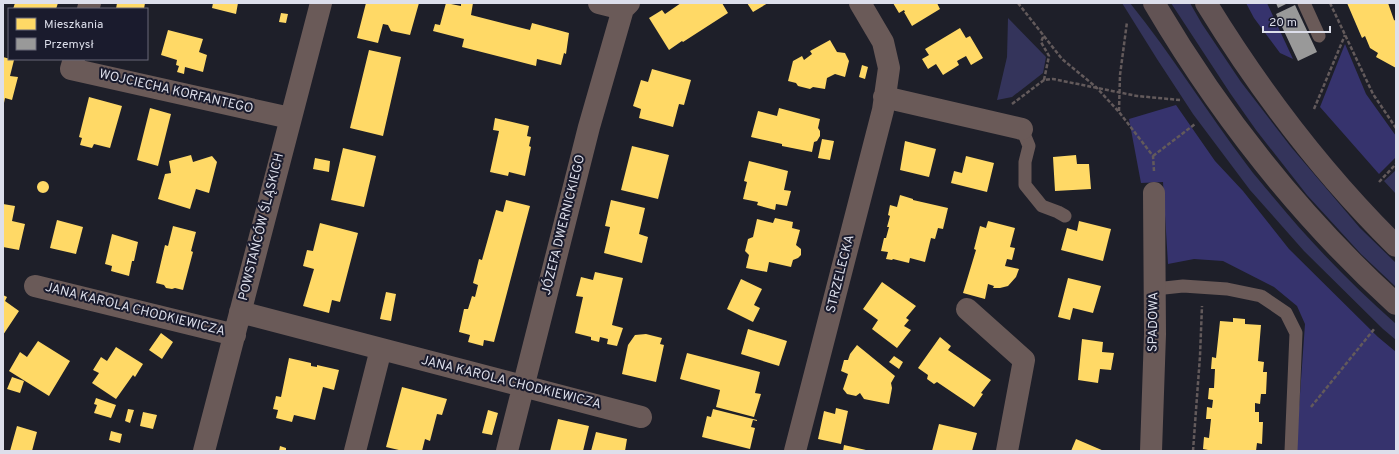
<svg xmlns="http://www.w3.org/2000/svg" width="1399" height="454" font-family="Overpass,sans-serif">
  <rect width="100%" height="100%" fill="#1e1f29"/>
  <!-- green -->
  <path fill="#34345b" d="M1122,3h8c42,52 77,109 117,162 8,11 18,22 27,33 37,45 78,87 122,126v16l-13,-11 -79,-78 -54,-61 -57,-76 -36,-55z
    M1171,3h19l12,21 39,58 50,65 69,81 36,35v24l-35,-33 -54,-59 -51,-65 -26,-37z
    M1008,18l38,39 -3,16 -31,24 -15,3 10,-43z
    M1396,170v24l-12,-13z"/>
  <!-- forest -->
  <path fill="#36336d" d="M1246,3h21l26,56 -13,-6 -26,-35z
    M1345,44l21,50 30,42v21l-17,17 -59,-67z
    M1176,105l39,56 28,30 46,58 89,88 18,15v99h-98l-2,-1 9,-126 -8,-18 -23,-19 -51,-26 -29,-2 -26,5 -5,-82 -22,1 -12,-64z"/>
  <!-- homes -->
  <path fill="#ffd966" d="M15,3l6,1 37,-1 -2,6h-43z
    M117,3h28l-1,6h-28z
    M213,3h25l-2,11 -24,-6z
    M366,3h53l-9,32 -19,-4 -3,-6 -5,-1 -5,19 -21,-5z
    M446,3l15,3v-3h12l-2,12 59,15 2,-7 37,10 -3,21 -2,-1 -3,12 -24,-6 -1,7 -74,-19 2,-8 -31,-8 2,-7 5,1z
    M681,3h41l6,10 -45,29 -1,-1 -13,9 -20,-32 13,-8 3,4z
    M747,3h21l-15,9z
    M893,3h44l3,6 -28,17 -8,-14h1l-1,-2 -5,3z
    M1347,3h41l6,17 2,1v47l-20,-11 2,-4 -8,-5 -5,-12 -3,2z
    M281,13l7,1 -2,9 -7,-1z
    M960,28l6,10 4,-2 13,22 -12,7 -5,-9 -9,5 2,4 -16,10 -7,-11 -8,5 -6,-10 7,-4 -4,-6z
    M168,30l35,9 -4,13 8,3 -4,17 -18,-5 -1,7 -7,-2 2,-6 -3,-1 1,-5 -16,-5z
    M830,40l7,12 8,1 4,8 -4,16 -10,-3 -8,4 -2,11 -12,-2 -3,2 -12,-3 -2,-3 -8,-2 5,-20 9,-5 2,4 8,-6 -2,-3z
    M369,50l32,7 -18,79 -33,-8z
    M3,57l11,3 -4,16 8,1 -6,23 -7,-2 -1,5z
    M862,65l6,2 -3,12 -6,-2z
    M652,69l39,11 -7,25 -5,-1 -6,23 -34,-9 2,-9 -8,-3 8,-26 7,2z
    M89,97l33,9 -12,42 -16,-4 -2,4 -12,-3 2,-7 -3,-1z
    M150,108l21,6 -13,52 -21,-6z
    M779,108l41,11 -2,9 2,3v5l-3,5 -3,1 -2,10 -30,-6v-2l-31,-7 7,-26 19,5z
    M495,118l34,8 -2,10 4,1 -2,9 2,1 -6,29 -16,-4 -1,4 -18,-4 9,-41 -6,-1z
    M822,139l12,2 -4,19 -12,-2z
    M905,141l31,8 -7,28 -29,-7z
    M632,146l37,9 -11,44 -37,-9z
    M343,148l33,8 -12,51 -33,-7z
    M191,155l2,7 19,-6 5,6 -8,31 -13,-4 -6,20 -32,-10 7,-25 6,-1 -2,-12z
    M1076,155l1,9h12l2,25 -36,2 -2,-34z
    M966,156l28,7 -7,29 -36,-9 3,-12 8,2z
    M315,158l15,3 -1,11 -16,-3z
    M749,161l39,10 -4,19 7,1 -4,15 -11,-2 -1,6 -18,-5 1,-3 -15,-3 4,-17 -3,-1z
    M37 187a6 6 0 1 1 12 0a6 6 0 1 1-12 0Z
    M900,195l13,4v1l35,8 -5,21 -5,-1 -3,11 -4,-1 -6,24 -15,-4 -1,5 -16,-4 -1,1 -6,-1 2,-7 -7,-1 3,-13h2l3,-11h-2l3,-11 -2,-1 2,-10 7,2z
    M506,200l24,6 -36,136 -10,-2 -1,6 -15,-4 2,-7 -11,-3 5,-23h4l4,-13 3,1 3,-12 -5,-2 6,-24 3,1 14,-50 7,2z
    M611,200l34,8 -6,26 9,3 -6,26 -38,-10 6,-26 -5,-1z
    M3,204l12,2 -3,15 13,3 -6,26 -16,-3z
    M775,218l18,4 -1,6 8,2 -4,15 5,4v6l-3,3 -5,2 -2,7 -22,-5 -2,10 -21,-4 3,-13 -4,-4 3,-12 5,-2 4,-18 16,4z
    M57,220l26,7 -7,27 -26,-6z
    M988,221l27,7 -5,19 5,1 -3,12 -5,-1 -2,7 14,3 -3,8 -8,9 -8,2h-7l1,-2 -6,-2 -3,15 -22,-6 13,-43 -2,-1 6,-23 6,2z
    M1079,221l32,8 -8,32 -42,-11 6,-22 10,3z
    M320,223l38,10 -18,69 -8,-2 -3,13 -26,-7 11,-37 -11,-3 4,-16 6,1z
    M173,226l23,6 -5,19 2,1 -10,38 -8,-2 -3,1 -6,-1 -2,-3 -8,-2 9,-38 3,1z
    M112,234l26,8 -4,19h-2l-3,15 -18,-5 1,-5 -7,-2z
    M595,272l28,6 -11,47 11,3 -6,18 -10,-2 1,-5 -8,-2 -1,5 -8,-2v-3l-16,-4 8,-36 -7,-1 5,-19 12,3z
    M1068,278l33,8 -8,27 -20,-5 -3,12 -12,-3z
    M741,279l21,10 -8,16 6,3 -7,14 -26,-13z
    M882,282l34,24 -10,12 3,2 -5,6 7,4 -14,18 -25,-19 6,-9 -15,-11z
    M386,292l10,2 -5,27 -11,-2z
    M3,295l4,2 -2,4 14,10 -16,24z
    M1233,318l12,1v5l16,1 -3,36 6,1 -1,10h4l-1,22h-5l-1,10 -5,-1v9h4v10h4l-1,22 -5,-1 -1,8h-48v-1l-5,-1 1,-12 5,1 2,-19h-5l1,-12 5,1 1,-8 -5,-1 1,-11h5l1,-19h-4l1,-12 4,1 4,-37 13,1z
    M748,329l39,12 -8,25 -38,-12z
    M161,333l12,9 -11,17 -13,-9z
    M646,334l16,4 -2,6 4,1 -8,37 -34,-8 6,-29 7,-10z
    M940,337l11,9 -3,4 43,30 -10,13 2,1 -9,13 -37,-25 -3,2 -7,-5 1,-4 -10,-7z
    M1082,339l21,3 -1,10 12,1 -3,17 -11,-1 -2,14 -20,-3z
    M38,341l32,20 -21,35 -40,-25 11,-19 7,5z
    M857,345l38,31 -4,7 1,5 -3,16 -25,-5 -4,-6 -4,3 -9,-2 -4,-5 5,-15 -7,-3 3,-11h4l2,-6z
    M116,347l27,17 -8,13 -2,-2 -17,24 -24,-16 7,-10 -6,-3 8,-13 6,4z
    M687,353l73,19 -5,21 6,1 -7,23 -38,-10 4,-17 -40,-11z
    M894,356l9,6 -4,7 -10,-7z
    M289,358l22,5v3l6,1v-2l22,5 -5,20 -11,-3 -8,33 -21,-5 -2,7 -16,-4 2,-8 -5,-1 3,-13 5,1z
    M12,377l12,4 -4,12 -13,-4z
    M402,387l45,12 -5,16 -5,-1 -7,27 -5,-2 -3,12h-19l-17,-4z
    M96,398l20,7 -5,13 -17,-5 3,-8 -3,-1z
    M836,408l12,3 -7,33 -23,-5 6,-28 11,3z
    M128,409l6,1 -4,13 -5,-2z
    M713,409l44,11v1l-4,-1 -2,7 4,1 -5,21 -48,-12 5,-21 4,1z
    M488,410l10,3 -6,22 -10,-2z
    M143,412l14,3 -4,14 -13,-3z
    M558,419l31,7 -6,25h-33z
    M939,424l38,9 -5,18h-40z
    M17,426l20,6 -5,19h-22z
    M111,431l11,3 -2,9 -11,-3z
    M596,432l31,7 -2,12h-34z
    M1076,439l28,12h-33z
    M844,445l22,5v1h-23z
    M280,446l6,2v3h-7z"/>
  <!-- industry -->
  <path fill="#999" d="M1276,3h12l-10,5z
    M1295,5l22,47 -19,9 -22,-47z"/>
  <g fill="none" stroke-linecap="round" stroke-linejoin="round">
    <!-- path -->
    <path stroke="#635a5b" stroke-width="2.5" stroke-dasharray="4 2" stroke-linecap="butt" d="M1018,3l44,56 34,28 23,25 34,44 1,15
      M1330,3l43,91 23,34
      M1044,80l5,-24 -8,-14 3,-7
      M1012,104l32,-24 9,-1 84,17 43,4
      M1314,109l31,-74
      M1119,111l1,-36 7,-53
      M1153,156l42,-32
      M1379,182l17,-18
      M1311,407l64,-79
      M1193,451l7,-95 2,-50"/>
    <!-- lane -->
    <path stroke="#6a5a58" stroke-width="13" d="M1304,3l15,33
      M1022,129l7,17 -4,16v23l17,21 16,6 7,4
      M1155,289l28,-3 44,3 34,7 25,17 10,20 -5,118"/>
    <!-- street -->
    <path stroke="#6a5a58" stroke-width="22" d="M599,3l24,6
      M88,9l2,-6
      M74,59l-3,10 219,49
      M884,97l138,32
      M35,286l200,49
      M967,309l57,51 -17,91
      M240,312l401,105
      M204,451l117,-448
      M355,451l26,-102
      M507,451l82,-324 34,-118 6,-6
      M795,451l88,-341 6,-42 -6,-26 -23,-39
      M1151,451l4,-117 -1,-141"/>
    <!-- secondary -->
    <path stroke="#625354" stroke-width="22" d="M1154,3c66,112 146,214 242,301
      M1206,3c54,88 117,171 190,243"/>
  </g>
  <g text-anchor="middle" dominant-baseline="central" stroke-width="4" stroke-linejoin="round" paint-order="stroke">
    <!-- street labels -->
    <g font-size="13" fill="#dddfeb" stroke="#1a1b2d">
      <text transform="translate(176 92) rotate(13)">WOJCIECHA KORFANTEGO</text>
      <text transform="translate(564 225) rotate(-76)">JÓZEFA DWERNICKIEGO</text>
      <text transform="translate(262 227) rotate(-76)">POWSTAŃCÓW ŚLĄSKICH</text>
      <text transform="translate(841 274) rotate(-76)">STRZELECKA</text>
      <text transform="translate(135 310) rotate(14)">JANA KAROLA CHODKIEWICZA</text>
      <text transform="translate(1154 322) rotate(-89)">SPADOWA</text>
      <text transform="translate(511 383) rotate(14)">JANA KAROLA CHODKIEWICZA</text>
    </g>
  </g>
  <!-- border -->
  <rect width="1399" height="454" fill="none" stroke="#dddfeb" stroke-width="8"/>
  <!-- legend -->
  <rect x="8" y="8" width="140" height="52" fill="#1a1b2d" stroke="#686979"/>
  <rect x="16" y="18" width="20" height="12" fill="#ffd966" stroke="#686979"/>
  <text x="44" y="28" font-size="12" fill="#dddfeb">Mieszkania</text>
  <rect x="16" y="38" width="20" height="12" fill="#999999" stroke="#686979"/>
  <text x="44" y="48" font-size="12" fill="#dddfeb">Przemysł</text>
  <!-- scale -->
  <path d="M1263 26v6h67v-6" fill="none" stroke="#dddfeb" stroke-width="2"/>
  <text x="1269" y="26" font-size="12" fill="#dddfeb" stroke="#1a1b2d" stroke-width="3" paint-order="stroke">20 m</text>
</svg>
